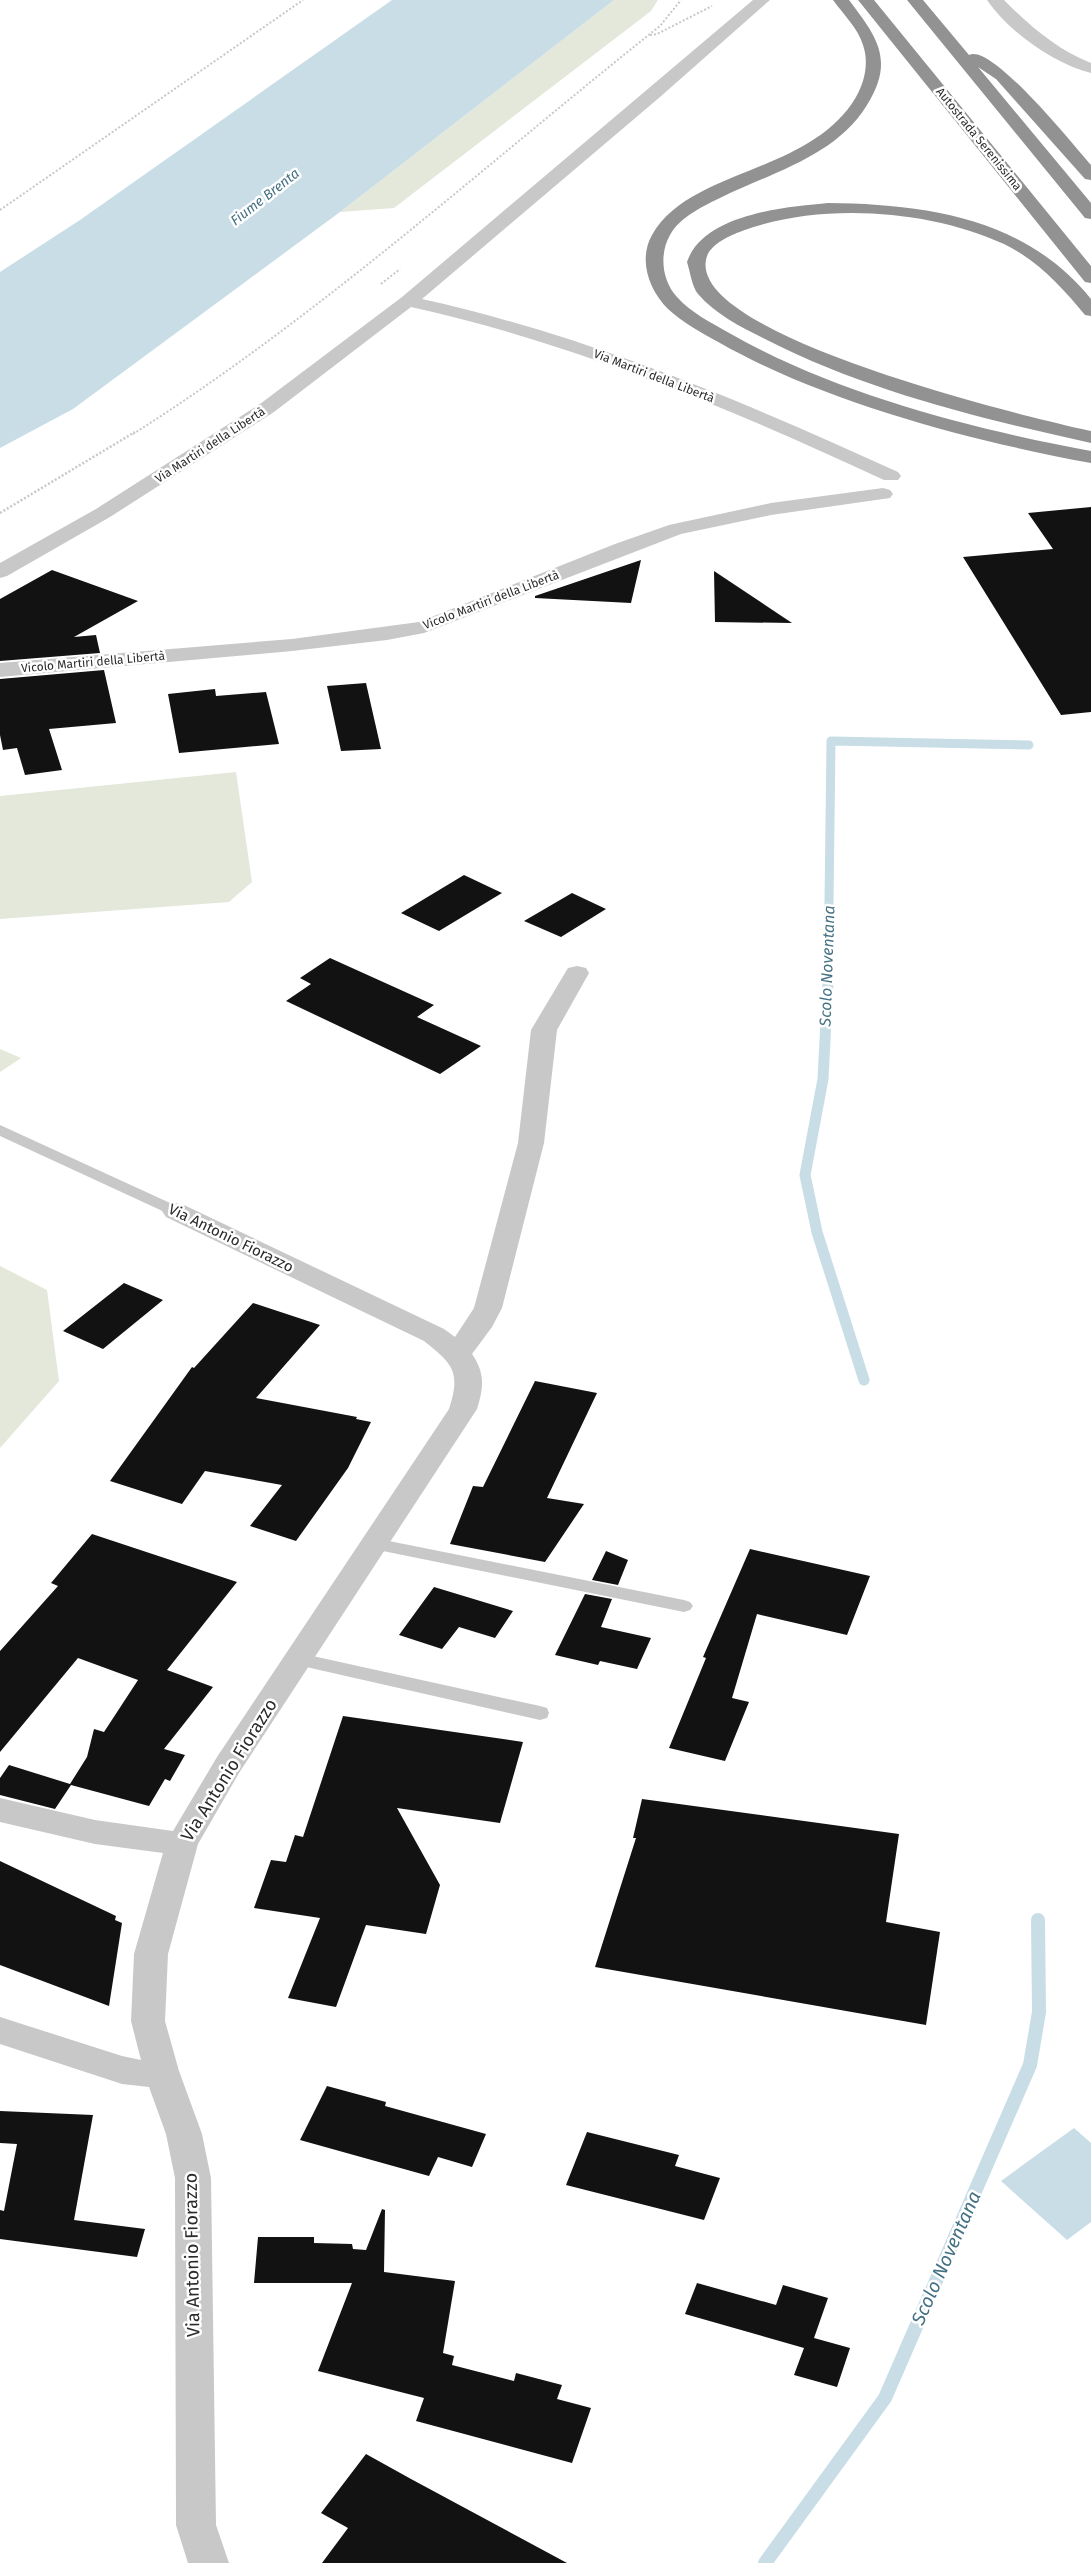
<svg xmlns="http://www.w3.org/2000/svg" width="1091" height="2563" font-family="'Fira Sans',sans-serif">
  <rect width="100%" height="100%" fill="#fff"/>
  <!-- green -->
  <path fill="#e3e8da" d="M614,0h44l-7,11 -257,197 -54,4z
    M236,772l16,110 -23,20 -229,17v-123z
    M0,1049l21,9 -21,14z
    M0,1266l47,24 12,91 -59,67z"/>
  <!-- water -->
  <path fill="#c8dde6" d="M392,0h222l-274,212 -267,197 -73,39v-176l80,-52z
    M1074,2128l17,15v79l-24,18 -66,-59z"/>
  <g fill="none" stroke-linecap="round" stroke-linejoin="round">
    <!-- stream-far2 -->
    <path stroke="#c8dde6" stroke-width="9" d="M828,983l3,-242 198,4"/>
    <!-- stream-far1 -->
    <path stroke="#c8dde6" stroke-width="11" d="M828,982l-5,97 -18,96 12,57 47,148"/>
    <!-- stream -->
    <path stroke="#c8dde6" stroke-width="14" d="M765,2563l120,-165 145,-333 9,-53 -1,-92"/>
  </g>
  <!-- building -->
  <path fill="#121212" d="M1091,507v205l-30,3 -98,-158 90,-8 -25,-36z
    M641,560l-10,43 -96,-5v-2z
    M52,570l86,31 -64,36 22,-2 4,18 -100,8v-62z
    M714,571l78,52 -77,-1z
    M104,670l12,53 -67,6 13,41 -37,5 -8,-27 -14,2 -3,-15v-56z
    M366,683l15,66 -40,2 -14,-65z
    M215,689l1,7 50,-4 13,52 -100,9 -11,-59z
    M464,875l38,18 -63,38 -38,-18z
    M572,893l34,16 -45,28 -37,-16z
    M330,958l104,47 -17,12 64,29 -41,28 -154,-73 25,-17 -11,-6z
    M124,1283l39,17 -60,49 -40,-18z
    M253,1303l67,22 -64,73 101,19 -1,2 15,3 -23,46 -52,73 -46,-15 32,-41 -77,-14 -23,33 -72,-23 82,-114 2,1z
    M535,1381l62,12 -50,105 37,6 -39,58 -95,-18 23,-58 10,1z
    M92,1534l145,48 -70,88 46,17 -49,62 21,6 -15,26 -5,-2 -16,27 -78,-21 -16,24 -55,-14v-17l9,-13 61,19 17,-27 7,-28 10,3 34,-52 -60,-22 -78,94v-101l58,-65 -7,-3z
    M750,1549l120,27 -23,59 -90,-21 -25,84 17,4 -24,59 -56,-13 37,-90 -3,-1z
    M606,1551l22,9 -10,25 -26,-5z
    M434,1587l79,24 -18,27 -36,-11 -17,22 -43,-14z
    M585,1594l27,5 -11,28 50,11 -14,31 -37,-8 -2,4 -43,-10z
    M343,1716l180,26 -23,81 -103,-15 43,77 -14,49 -60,-9 -30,82 -48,-9 32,-80 -66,-10 17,-48 15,2 9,-27 8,2z
    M642,1799l257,35 -13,88 54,10 -14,93 -331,-58 41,-129h-3z
    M0,1861l116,55 -1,4 7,3 -13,83 -109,-41z
    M327,2086l59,16 -1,4 101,28 -14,33 -34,-10 -9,19 -129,-36z
    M0,2111l93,4 -19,105 71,9 -8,28 -137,-18v-29l4,1 13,-67 -17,-1z
    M587,2132l92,23 -4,11 45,12 -16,42 -138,-35z
    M382,2209l3,1 -1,62 71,9 -12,72 11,3 -2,9 62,16 2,-8 46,12 -5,14 34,9 -19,55 -156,-42 8,-23 -106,-27 34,-88h-98l4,-46h56v6l38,1 1,5 13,1z
    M697,2283l79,22 7,-20 45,13 -14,40 36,10 -13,39 -43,-12 10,-27 -119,-34z
    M366,2454l45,25 156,84h-245l26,-35 -27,-15z"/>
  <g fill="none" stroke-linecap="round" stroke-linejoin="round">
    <!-- path-far1 -->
    <path stroke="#c8c8c8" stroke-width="2" stroke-dasharray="2 2" stroke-linecap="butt" d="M650,35l7,-1 55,-28
      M0,210l303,-210
      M381,284l19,-15
      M133,434c188,-119 353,-270 527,-408l21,-26"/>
    <!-- path -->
    <path stroke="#c8c8c8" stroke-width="2.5" stroke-dasharray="2 2" stroke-linecap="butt" d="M0,513l135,-81"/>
    <!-- service -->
    <path fill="#c8c8c8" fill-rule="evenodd" d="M0,1125l181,83 2,3 -8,5 -6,-2 -169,-78z
      M374,1538l310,62 6,2 3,4 -3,4 -6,2 -316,-64 -3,-4 3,-4z
      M299,1653l241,53 7,2 2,5 -2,5 -7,2 -247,-56 -3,-5 3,-5z"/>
    <!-- minor -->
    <path fill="#c8c8c8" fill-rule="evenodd" d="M753,0h17l-110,97 -238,202c166,37 321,102 476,173l3,4 -3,4h-14c-153,-71 -307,-136 -473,-173l-137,105 -164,105 -103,59 -7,2v-15l96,-54 164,-105 142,-107z
      M987,0h17c26,26 52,49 87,63v10c-37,-9 -82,-41 -104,-73z
      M883,488l7,2 3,4 -3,4 -119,17 -90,19 -257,99 -37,7 -95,11 -292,26v-14l292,-24 127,-17 196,-78 54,-19 102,-22z
      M577,966l9,2 3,5 -32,57 -13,113 -42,165 -10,19 -20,27c13,19 12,33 5,55l-238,364 -41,71 -30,110 -3,67 14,50 23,63 9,44 5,347 13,38h-41l-12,-38 -1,-347 -9,-44 -17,-47 -27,-3 -122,-40v-27l122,39 19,4 -10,-39 3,-67 29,-101 -68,-9 -95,-22v-24l95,22 78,11 44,-74 232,-348c12,-37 4,-45 -25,-68l-258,-124 -4,-6 4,-6 9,-2 9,2 260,124 11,8 19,-29 44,-165 13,-113 37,-62z"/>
    <!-- motorway -->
    <path fill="#929292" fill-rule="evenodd" d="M833,0h16c28,37 46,60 18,105 -31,51 -94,67 -145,92 -19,9 -42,20 -52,38 -11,19 -8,46 7,62 14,16 35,26 54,37 105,60 241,95 360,117v12c-119,-22 -265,-60 -371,-120 -18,-10 -37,-20 -52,-34 -19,-19 -30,-49 -16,-74 38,-67 159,-61 204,-138 9,-16 13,-35 7,-52 -5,-17 -20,-31 -30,-45z
      M858,0h16l217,266v17l-6,-1z
      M907,0h16l46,55c22,-13 105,91 122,110v15l-6,-1 -89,-100 -18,-12 113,136v16l-6,-1z
      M828,203c98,1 198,15 263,96v17l-6,-1c-23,-28 -48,-55 -81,-71 -76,-35 -185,-42 -262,-13 -13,5 -34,14 -36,29 -15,77 325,158 385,171v12c-109,-24 -224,-52 -324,-103 -24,-12 -51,-25 -69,-46 -6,-7 -8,-23 -11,-32 16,-48 98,-55 141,-59z"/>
  </g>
  <g text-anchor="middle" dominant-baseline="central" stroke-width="5" stroke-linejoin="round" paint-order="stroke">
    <!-- far-street labels -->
    <g font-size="12" fill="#2b2b2b" stroke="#fff">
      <text transform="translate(979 139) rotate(51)">Autostrada Serenissima</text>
      <text transform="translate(654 376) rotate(21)">Via Martiri della Libertà</text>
      <text transform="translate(210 445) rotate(-33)">Via Martiri della Libertà</text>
      <text transform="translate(491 600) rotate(-21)">Vicolo Martiri della Libertà</text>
      <text transform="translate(93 662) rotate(-5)">Vicolo Martiri della Libertà</text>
    </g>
    <!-- far-water labels -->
    <g font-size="14" font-style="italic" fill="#447183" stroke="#fff">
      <text transform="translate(265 197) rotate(-38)">Fiume Brenta</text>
    </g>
    <!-- street labels -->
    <g font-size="15" fill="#2b2b2b" stroke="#fff">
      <text transform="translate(231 1238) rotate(26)">Via Antonio Fiorazzo</text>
    </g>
    <!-- water labels -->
    <g font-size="16" font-style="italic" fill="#447183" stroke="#fff">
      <text transform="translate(827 966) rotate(-88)">Scolo Noventana</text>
    </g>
    <!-- near-street labels -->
    <g font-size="18" fill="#2b2b2b" stroke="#fff">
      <text transform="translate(229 1770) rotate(-58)">Via Antonio Fiorazzo</text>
      <text transform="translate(192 2255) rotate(-91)">Via Antonio Fiorazzo</text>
    </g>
    <!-- near-water labels -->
    <g font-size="19" font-style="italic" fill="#447183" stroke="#fff">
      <text transform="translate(946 2258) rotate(-66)">Scolo Noventana</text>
    </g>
  </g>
</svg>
